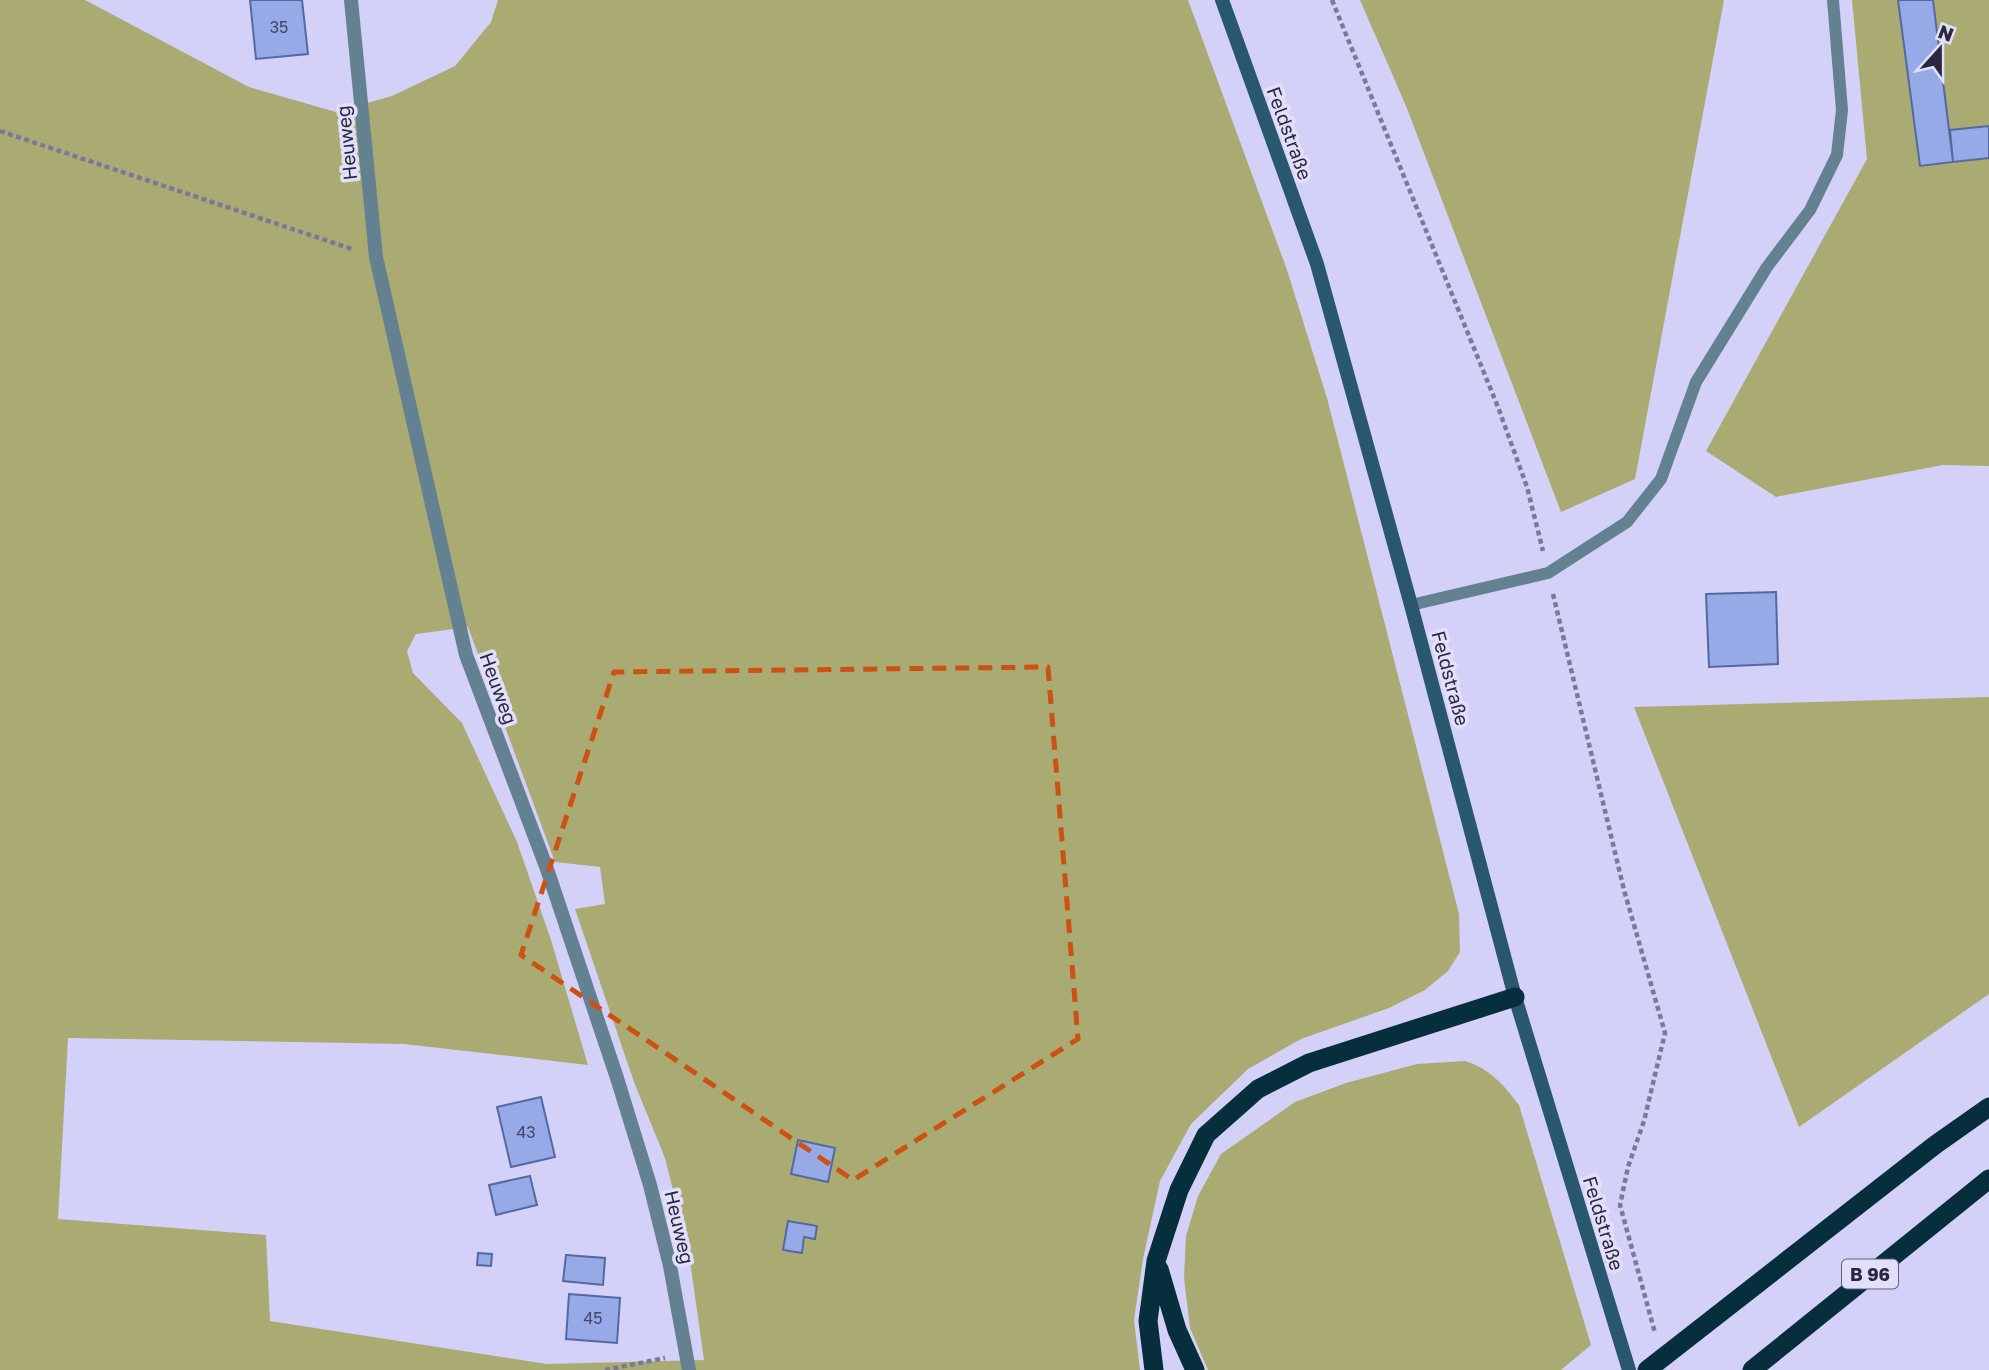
<svg xmlns="http://www.w3.org/2000/svg" width="1989" height="1370" font-family="'Golos Text',sans-serif">
  <rect width="100%" height="100%" fill="#d4d1f8"/>
  <!-- green -->
  <path fill="#aaab72" fill-rule="evenodd" d="M0,0h85l164,87 87,25 56,-16 63,-30 36,-44 7,-22h690l99,270 40,128 132,516 1,38 -12,19 -23,19 -36,18 -88,31 -53,30 -57,55 -31,57 -17,78 -9,61 6,50h-1140zM468,627l87,235 45,5 5,37 -30,5 59,173 31,76 24,96 15,106 -157,4 -277,-43 -4,-86 -208,-16 10,-181 336,6 184,21 -37,-125 -34,-98 -55,-119 -49,-50 -6,-22 9,-17z
    M1360,0h364l-89,479 -74,33 -155,-406z
    M1852,0h137v466l-46,-1 -167,32 -70,-46 161,-292z
    M1989,697v297l-190,133 -165,-420z
    M1465,1061c25,8 38,23 54,44l72,240 -30,25h-353l-18,-42 -6,-50 2,-42 12,-40 23,-42 74,-52 51,-19 71,-19z"/>
  <!-- building -->
  <path fill="#95aae6" stroke="#5668a0" stroke-width="2" d="M250,0h52l6,54 -52,5z
    M1898,0h35l20,162 -33,4z
    M1989,126v32l-36,4 -3,-32z
    M1776,592l2,72 -69,3 -3,-73z
    M541,1097l14,60 -44,10 -14,-60z
    M798,1140l37,8 -7,34 -37,-8z
    M530,1176l7,29 -41,10 -7,-30z
    M788,1221l29,5 -2,13 -11,-2 -2,16 -19,-3z
    M478,1253l14,1 -1,12 -14,-1z
    M566,1255l39,3 -2,27 -40,-4z
    M569,1294l51,4 -3,45 -51,-4z"/>
  <g fill="none" stroke-linecap="round" stroke-linejoin="round">
    <!-- path -->
    <path stroke="#7c7898" stroke-width="4.5" stroke-dasharray="5 3.5" stroke-linecap="butt" d="M1332,0l166,407 29,80 16,64
      M0,131l352,118
      M1553,594l71,296 41,143 -21,88 -16,46 -8,38 35,128
      M605,1370l60,-12"/>
    <!-- service -->
    <path stroke="#638190" stroke-width="12" d="M1411,605l137,-32 79,-51 34,-43 35,-97 71,-115 43,-57 27,-55 5,-45 -9,-110"/>
    <!-- minor -->
    <path stroke="#638190" stroke-width="14" d="M351,0l25,257 90,398 81,214 70,209 33,107 20,81 19,104"/>
    <!-- secondary -->
    <path stroke="#29586e" stroke-width="14" d="M1222,0l95,264 94,341 104,392 114,373"/>
    <!-- trunk -->
    <path stroke="#062e3d" stroke-width="19" d="M1159,1269l18,61 18,40
      M1154,1370l-6,-49 8,-60 23,-71 27,-55 52,-46 51,-26 206,-66
      M1647,1370l288,-225 54,-38
      M1752,1370l237,-191"/>
  </g>
  <!-- marked area -->
  <path fill="none" stroke="#cc5114" stroke-width="5" stroke-dasharray="14 9" stroke-linejoin="round" d="M1048,667l30,372 -225,141 -332,-225 93,-283z"/>
  <g text-anchor="middle" dominant-baseline="central" stroke-width="7" stroke-linejoin="round" paint-order="stroke">
    <!-- number labels -->
    <g font-size="16" fill="#454769">
      <text x="279" y="27">35</text>
      <text x="526" y="1132">43</text>
      <text x="593" y="1318">45</text>
    </g>
    <!-- shield labels -->
    <rect fill="#e2dffa" stroke="#615e77" stroke-width="2" x="1842" y="1259.5" width="56" height="29" rx="5"/>
    <g font-size="18" font-weight="bold" fill="#2a263f">
      <text x="1870" y="1274">B 96</text>
    </g>
    <!-- street labels -->
    <g font-size="19" fill="#2a263f" stroke="#e2dffa">
      <text transform="translate(1290 133) rotate(70)">Feldstraße</text>
      <text transform="translate(346 143) rotate(-96)">Heuweg</text>
      <text transform="translate(1451 678) rotate(75)">Feldstraße</text>
      <text transform="translate(499 688) rotate(70)">Heuweg</text>
      <text transform="translate(1604 1223) rotate(73)">Feldstraße</text>
      <text transform="translate(680 1227) rotate(77)">Heuweg</text>
    </g>
  </g>
  <!-- north arrow -->
  <g transform="translate(1940 49) rotate(21)" stroke="#e2dffa" stroke-width="5" paint-order="stroke">
  <path d="M0-5L12 26L0 18L-12 26Z" fill="#2a263f"/>
  <text y="-10" font-size="19" font-weight="bold" text-anchor="middle" fill="#2a263f">N</text>
  </g>
</svg>
